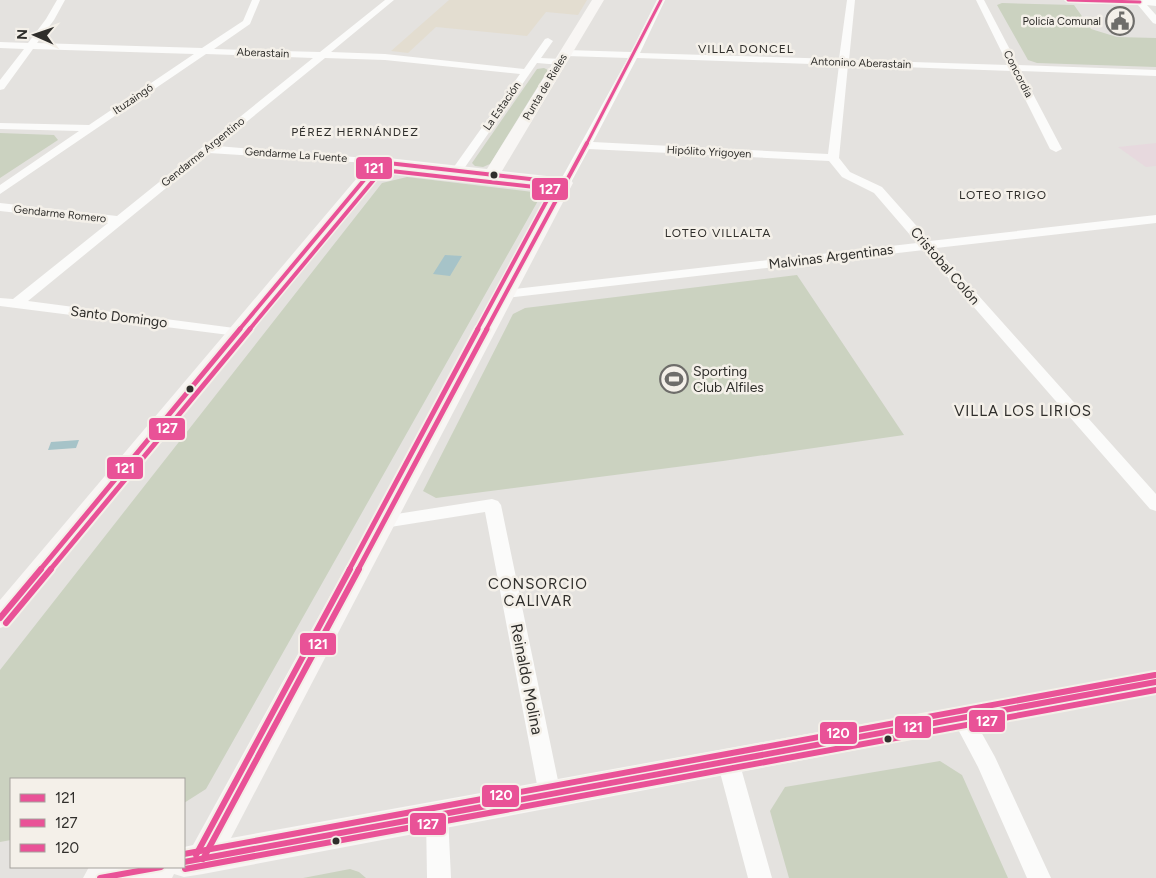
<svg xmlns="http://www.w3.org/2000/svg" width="1156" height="878" font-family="Figtree,sans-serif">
  <rect width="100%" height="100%" fill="#e4e2df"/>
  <!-- industrial -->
  <path fill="#e7d9de" d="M1156,143v23l-10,1 -28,-20z"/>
  <!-- education -->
  <path fill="#e3ddd0" d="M449,0h138l-9,15 -32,-3 -19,24 -91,-9 -28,26 -17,-2z"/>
  <!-- green -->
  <path fill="#cbd2c0" d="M1002,3l72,2 17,24 26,8 39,1v29l-119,-4 -9,-3 -31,-55z
    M544,68l4,2 -58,94 -7,3 -8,-1 -3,-3 65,-94z
    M0,133l54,2 4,5 -58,38z
    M407,177l126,15 6,7 -333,590 -22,14v-24h-173v61l-11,2v-172l382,-487z
    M797,275l107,160 -181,26 -287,37 -13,-7 90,-177 12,-6z
    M940,761l22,14 46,103h-219l-19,-67 15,-24z
    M350,869l9,3 7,6h-63z"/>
  <!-- water -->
  <path fill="#a6c3c8" d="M445,255l17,1 -12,20 -17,-2z
    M79,440l-3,8 -28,2 3,-8z"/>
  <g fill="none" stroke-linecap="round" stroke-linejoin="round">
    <!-- street -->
    <path fill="#fbfbfa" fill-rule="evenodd" d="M57,0h8l-11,20 -17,23 165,5 41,-27 9,-21h8l-10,24 -36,25 106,3 65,-52h9l-63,52 54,2 139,15 21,-30 3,-1 5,3 -12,17 20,1 5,3 -5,3 -24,-2 -76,110 -4,1 -6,-3 69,-97 -135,-14 -60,-2 -108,88 162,13 6,3 -2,2 -174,-11 -181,148 214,28 2,3 -2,3 -5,1 -237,-30v-8l13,1 95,-76 -108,-12v-8l117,13 196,-158 -107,-4 -206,140v-9l79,-54 -79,-2v-6l89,2 105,-71 -161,-5 -29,40 -4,1v-10l24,-31 -24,-1v-6l28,1 18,-24z
      M657,0h8l-25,53 199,6 8,-59h8l-6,60 159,5 -32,-65h8l34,65 138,5v6l-135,-5 41,78 -6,3 -6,-3 -39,-78 -163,-6 -9,93 11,14 32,15 48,54 226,-26v8l-220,25 220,246v17l-6,-2 -226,-259 -418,48 -5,-1 -2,-3 2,-3 5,-1 411,-47 -43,-50 -32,-16 -13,-16 -240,-12 -20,37h-8l-2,-3 69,-125 -61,-2 -5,-3 5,-3 64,2zM637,58l202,7 -11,89 -235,-12z
      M1064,0h92v6l-9,-1 9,10v9l-3,-1 -15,-18 -70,-2z
      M492,499l6,2 3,4 60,290 -3,7 -8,3 -8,-3 -3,-7 -54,-283 -101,16 -6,-2 -3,-4 3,-4 6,-2z
      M963,709l7,3 25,45 56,121h-24l-49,-111 -26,-49 4,-6z
      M728,752l8,2 3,7 33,117h-24l-31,-117 3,-7z
      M437,806l8,3 3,7 3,62h-24l-1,-62 3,-7z"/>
    <!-- secondary -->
    <path fill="#f8f6f4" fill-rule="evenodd" d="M592,0h12l-102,171 63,7 6,2 2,3 -342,655 925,-167v22l-953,181 -19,3 -10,-3 -2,4h-89l6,-11h95v-20l9,-2 362,-658 -172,-20 -374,458 -9,3v-28l373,-441 6,-2 108,12z"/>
    <defs>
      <path id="bus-1-far3" d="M1068,0l72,2
        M586,145l75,-145"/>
      <path id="bus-1-far2" d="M239,330l140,-168 186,21
        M486,330l101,-187"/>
      <path id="bus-1-far1" d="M40,570l200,-241
        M358,570l129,-241"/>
      <path id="bus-1" d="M0,618l41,-49
        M203,859l156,-290
        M184,862l972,-180
        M100,878l61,-11"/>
      <path id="bus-2-far2" d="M249,330l133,-160 171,19 -76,141"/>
      <path id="bus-2-far1" d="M50,570l200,-241
        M349,570l129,-241"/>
      <path id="bus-2" d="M6,623l45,-54
        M196,855l154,-286
        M185,869l971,-179"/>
      <path id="bus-3" d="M184,854l971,-179"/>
    </defs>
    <!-- bus-1-far3 casing -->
    <use href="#bus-1-far3" stroke="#f4f0e9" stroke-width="5.5"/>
    <!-- bus-1-far2 casing -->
    <use href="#bus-1-far2" stroke="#f4f0e9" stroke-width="7"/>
    <!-- bus-1-far1 casing -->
    <use href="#bus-1-far1" stroke="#f4f0e9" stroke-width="9"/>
    <!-- bus-1 casing -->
    <use href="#bus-1" stroke="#f4f0e9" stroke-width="10"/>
    <!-- bus-2-far2 casing -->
    <use href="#bus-2-far2" stroke="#f4f0e9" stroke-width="7"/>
    <!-- bus-2-far1 casing -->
    <use href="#bus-2-far1" stroke="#f4f0e9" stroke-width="9"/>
    <!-- bus-2 casing -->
    <use href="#bus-2" stroke="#f4f0e9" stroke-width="10"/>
    <!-- bus-3 casing -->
    <use href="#bus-3" stroke="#f4f0e9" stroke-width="10"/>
    <!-- bus-1-far3 -->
    <use href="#bus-1-far3" stroke="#e95297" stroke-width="3"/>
    <!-- bus-1-far2 -->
    <use href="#bus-1-far2" stroke="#e95297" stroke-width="4"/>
    <!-- bus-1-far1 -->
    <use href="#bus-1-far1" stroke="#e95297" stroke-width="5"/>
    <!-- bus-1 -->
    <use href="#bus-1" stroke="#e95297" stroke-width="6"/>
    <!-- bus-2-far2 -->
    <use href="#bus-2-far2" stroke="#e95297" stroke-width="4"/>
    <!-- bus-2-far1 -->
    <use href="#bus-2-far1" stroke="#e95297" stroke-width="5"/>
    <!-- bus-2 -->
    <use href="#bus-2" stroke="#e95297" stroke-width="6"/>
    <!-- bus-3 -->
    <use href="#bus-3" stroke="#e95297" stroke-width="6"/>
  </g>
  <!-- icons -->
  <defs>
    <symbol id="civic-ring" viewBox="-11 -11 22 22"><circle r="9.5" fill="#f4f0e9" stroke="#6e6d6a" stroke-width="1.5"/><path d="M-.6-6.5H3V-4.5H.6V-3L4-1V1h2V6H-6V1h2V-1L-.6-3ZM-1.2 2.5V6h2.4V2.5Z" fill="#6e6d6a"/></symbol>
    <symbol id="stadium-ring" viewBox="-11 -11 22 22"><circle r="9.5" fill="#f4f0e9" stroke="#6e6d6a" stroke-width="1.5"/><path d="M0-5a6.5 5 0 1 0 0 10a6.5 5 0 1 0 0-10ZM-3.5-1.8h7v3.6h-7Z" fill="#6e6d6a"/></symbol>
  </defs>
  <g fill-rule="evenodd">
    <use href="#civic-ring" x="1104" y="5" width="32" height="32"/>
    <use href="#stadium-ring" x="658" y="363" width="32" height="32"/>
  </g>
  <!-- markers -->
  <g fill="#2f2e2b" stroke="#f4f0e9" stroke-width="2">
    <circle cx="494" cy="175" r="4.5"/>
    <circle cx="190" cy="389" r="4.5"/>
    <circle cx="888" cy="739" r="4.5"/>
    <circle cx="336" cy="841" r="4.5"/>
  </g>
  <g text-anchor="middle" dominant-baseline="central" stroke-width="5" stroke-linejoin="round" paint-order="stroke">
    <!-- far-poi labels -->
    <g font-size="11" fill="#2f2e2b" stroke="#f4f0e9" text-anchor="end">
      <text x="1101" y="21">Policía Comunal</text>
    </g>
    <!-- far-street labels -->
    <g font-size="11" fill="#2f2e2b" stroke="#f4f0e9">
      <text transform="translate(263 53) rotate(2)">Aberastain</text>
      <text transform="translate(861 63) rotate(2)">Antonino Aberastain</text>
      <text transform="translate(1018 74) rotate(63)">Concordia</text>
      <text transform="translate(545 87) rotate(-59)">Punta de Rieles</text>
      <text transform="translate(133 99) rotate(-34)">Ituzaingó</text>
      <text transform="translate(502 106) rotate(-55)">La Estación</text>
      <text transform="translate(203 152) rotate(-39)">Gendarme Argentino</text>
      <text transform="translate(709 152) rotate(3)">Hipólito Yrigoyen</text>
      <text transform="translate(296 155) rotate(4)">Gendarme La Fuente</text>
      <text transform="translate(60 214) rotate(6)">Gendarme Romero</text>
    </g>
    <!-- far-neighbourhood labels -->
    <g font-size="12" letter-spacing="1" fill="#2f2e2b" stroke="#f4f0e9">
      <text x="746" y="49">VILLA DONCEL</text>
      <text x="355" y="132">PÉREZ HERNÁNDEZ</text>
      <text x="1003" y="195">LOTEO TRIGO</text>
      <text x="718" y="233">LOTEO VILLALTA</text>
    </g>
    <!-- street labels -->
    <g font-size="14" fill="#2f2e2b" stroke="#f4f0e9">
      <text transform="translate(831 257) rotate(-7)">Malvinas Argentinas</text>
      <text transform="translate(945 266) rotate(49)">Cristobal Colón</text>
      <text transform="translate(119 317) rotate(7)">Santo Domingo</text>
    </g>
    <!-- poi labels -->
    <g font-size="14" fill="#2f2e2b" stroke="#f4f0e9" text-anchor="start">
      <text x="693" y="371">Sporting<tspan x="693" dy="16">Club Alfiles</tspan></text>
    </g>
    <!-- neighbourhood labels -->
    <g font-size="15" letter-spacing="1" fill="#2f2e2b" stroke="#f4f0e9">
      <text x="1023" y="411">VILLA LOS LIRIOS</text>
      <text x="538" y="584">CONSORCIO<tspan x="538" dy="17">CALIVAR</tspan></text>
    </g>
    <!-- near-street labels -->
    <g font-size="16" fill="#2f2e2b" stroke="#f4f0e9">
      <text transform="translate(527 679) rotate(79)">Reinaldo Molina</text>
    </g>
  </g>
  <g stroke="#f4f0e9" stroke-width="2">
    <rect x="355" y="156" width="38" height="24" rx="5" fill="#e95297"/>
    <rect x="531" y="177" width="38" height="24" rx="5" fill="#e95297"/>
    <rect x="148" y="417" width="38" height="24" rx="5" fill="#e95297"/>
    <rect x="106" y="456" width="38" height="24" rx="5" fill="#e95297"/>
    <rect x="299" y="632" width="38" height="24" rx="5" fill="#e95297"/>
    <rect x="968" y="709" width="38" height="24" rx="5" fill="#e95297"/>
    <rect x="894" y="715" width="38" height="24" rx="5" fill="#e95297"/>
    <rect x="819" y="721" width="39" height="24" rx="5" fill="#e95297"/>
    <rect x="481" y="784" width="39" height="24" rx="5" fill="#e95297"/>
    <rect x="409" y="812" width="38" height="24" rx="5" fill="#e95297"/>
  </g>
  <g font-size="14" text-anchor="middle" font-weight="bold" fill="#fff">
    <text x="374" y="173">121</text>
    <text x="550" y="194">127</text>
    <text x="167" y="433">127</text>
    <text x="125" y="473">121</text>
    <text x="318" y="649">121</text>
    <text x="987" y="726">127</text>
    <text x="913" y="732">121</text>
    <text x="838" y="738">120</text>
    <text x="501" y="800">120</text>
    <text x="428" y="829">127</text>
  </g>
  <!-- legend -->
  <rect x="10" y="778" width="175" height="90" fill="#f4f0e9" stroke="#a5a29d"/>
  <rect x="20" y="794" width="25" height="8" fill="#e95297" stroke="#a5a29d"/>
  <text x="55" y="803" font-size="15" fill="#2f2e2b">121</text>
  <rect x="20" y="819" width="25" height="8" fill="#e95297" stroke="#a5a29d"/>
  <text x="55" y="828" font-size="15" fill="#2f2e2b">127</text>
  <rect x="20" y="844" width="25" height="8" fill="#e95297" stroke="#a5a29d"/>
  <text x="55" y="853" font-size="15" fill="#2f2e2b">120</text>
  <!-- north arrow -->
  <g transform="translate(35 35) rotate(272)" stroke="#f4f0e9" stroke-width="4" paint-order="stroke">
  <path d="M0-4L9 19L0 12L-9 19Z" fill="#2f2e2b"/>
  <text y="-8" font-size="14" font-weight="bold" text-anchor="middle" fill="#2f2e2b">N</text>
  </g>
</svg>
